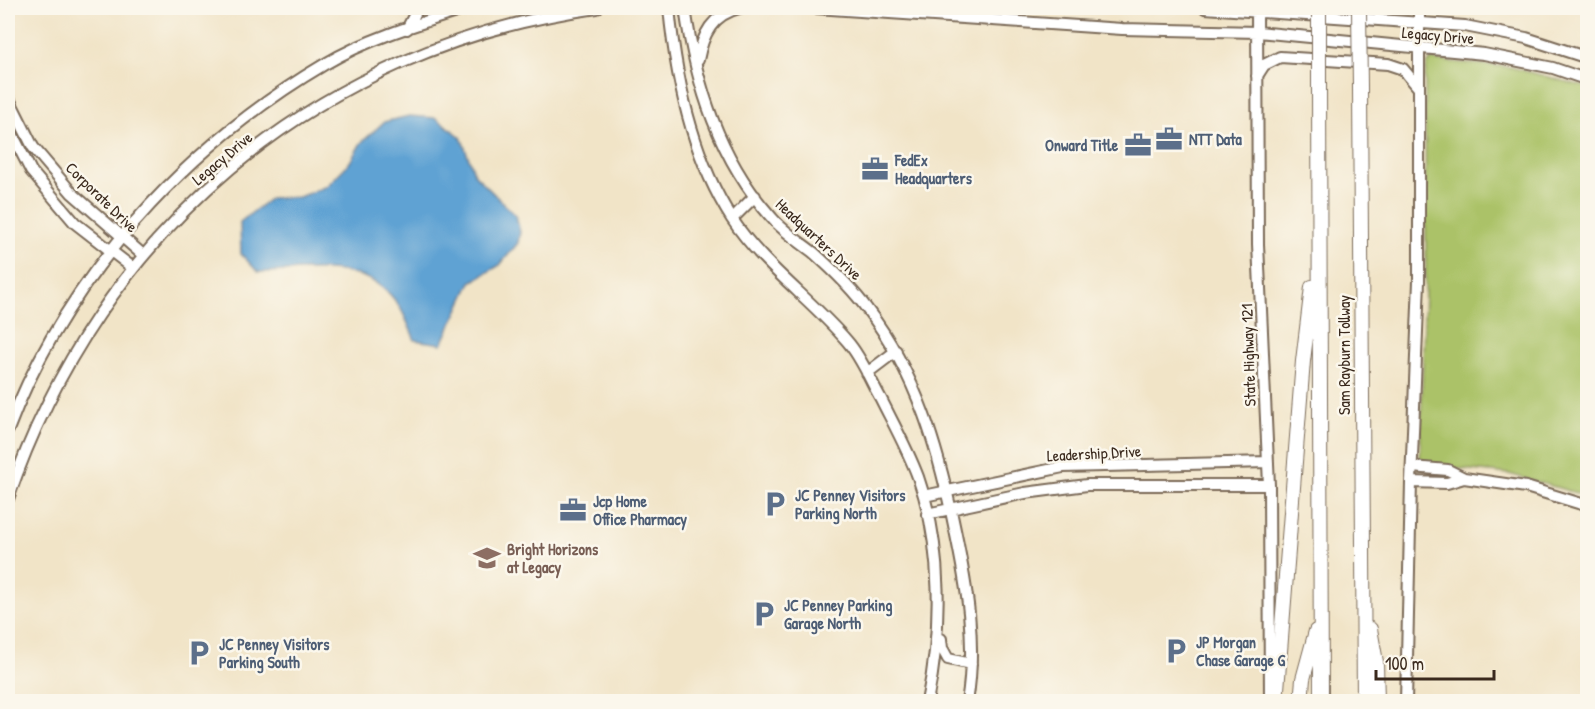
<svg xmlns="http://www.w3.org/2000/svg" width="1595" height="709" font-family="'Patrick Hand',sans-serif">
  <rect width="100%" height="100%" fill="#fbf7ec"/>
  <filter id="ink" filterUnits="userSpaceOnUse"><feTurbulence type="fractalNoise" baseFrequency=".0167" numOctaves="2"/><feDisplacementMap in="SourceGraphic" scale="12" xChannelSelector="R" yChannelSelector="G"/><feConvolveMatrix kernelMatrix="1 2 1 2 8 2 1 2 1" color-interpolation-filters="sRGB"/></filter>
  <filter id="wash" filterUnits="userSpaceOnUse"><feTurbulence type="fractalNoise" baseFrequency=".008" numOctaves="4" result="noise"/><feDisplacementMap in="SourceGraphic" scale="24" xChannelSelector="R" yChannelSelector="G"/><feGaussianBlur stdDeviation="1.35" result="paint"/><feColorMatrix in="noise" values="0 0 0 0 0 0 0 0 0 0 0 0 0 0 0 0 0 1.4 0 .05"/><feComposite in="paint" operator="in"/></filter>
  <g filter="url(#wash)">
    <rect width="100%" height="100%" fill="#f1e4c7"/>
    <!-- green -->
    <path fill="#abc267" stroke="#737642" stroke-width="1.5" d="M1431,60l79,7 77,20v409l-78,-22 -84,-9 -5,-4 6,-207 -1,-176 2,-14z"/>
    <!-- water -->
    <path fill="#5ea2d3" stroke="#4c6678" stroke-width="1.5" d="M409,116l27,2 25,19 14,38 41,41 4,16 -2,11 -18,22 -29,17 -29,62 -27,-4c-5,-11 -9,-23 -16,-34 -31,-49 -92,-34 -141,-34l-17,-18 -1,-32 31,-24 28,-1 28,-11 23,-24 11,-19 23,-21z"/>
  </g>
  <g filter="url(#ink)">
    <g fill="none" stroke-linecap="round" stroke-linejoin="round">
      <defs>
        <path id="secondary" d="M669,8c7,72 23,149 63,211 31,47 78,79 115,122 15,17 23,39 34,58 13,26 27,51 37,78 25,70 24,153 9,225
          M685,8c11,77 34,151 87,210 12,14 28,24 42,35 19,17 38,35 53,56 50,65 72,142 88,221 12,57 22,114 12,172
          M816,8l306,21 136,3 226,22 69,14 35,12
          M1205,8l260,18 61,12 62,20
          M1257,8l1,236 11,241 1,217
          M407,29l11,-21
          M698,60c5,-26 14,-45 41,-52
          M1257,76l7,-11 16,-8 108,7 15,5 15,18
          M8,97l25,50 39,46 71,62
          M8,126l23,45 44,52 58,45
          M732,219l23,-23
          M867,373l29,-22
          M8,430c57,-152 178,-284 317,-366 44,-26 96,-41 144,-56
          M1412,467l36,3 16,8 62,9 62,19
          M1411,482l36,1 17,-5
          M924,496l139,-29 205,-5
          M8,499c91,-267 308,-452 589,-491
          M927,514l98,-21 62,-8h182
          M941,639l1,9 6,11 23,5
          M1406,702l5,-220 8,-201v-273"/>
        <path id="highway" d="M1319,83l2,619
          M1360,87l4,615
          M1370,629l6,33 1,40
          M1276,702l27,-341 9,-74
          M1301,702l2,-23 13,-48"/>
      </defs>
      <!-- secondary casing -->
      <use href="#secondary" stroke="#7b6b59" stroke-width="14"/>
      <!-- highway casing -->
      <use href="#highway" stroke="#7b6b59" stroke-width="16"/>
      <!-- secondary -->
      <use href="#secondary" stroke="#fff" stroke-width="10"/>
      <!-- highway -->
      <use href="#highway" stroke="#fff" stroke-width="14"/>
      <defs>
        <path id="highway-bridge" d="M1359,9l1,78
          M1319,83v-75"/>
      </defs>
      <!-- highway-bridge casing -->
      <use href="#highway-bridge" stroke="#7b6b59" stroke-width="16" stroke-linecap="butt"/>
      <!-- highway-bridge -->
      <use href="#highway-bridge" stroke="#fff" stroke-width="14"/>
    </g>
  </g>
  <!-- icons -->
  <defs>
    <symbol id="office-bare" viewBox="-9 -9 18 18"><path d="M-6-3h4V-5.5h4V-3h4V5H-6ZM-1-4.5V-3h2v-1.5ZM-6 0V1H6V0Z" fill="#5c6f8a" stroke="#fbf7ec" stroke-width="2.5" paint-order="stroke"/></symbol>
    <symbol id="parking-bare" viewBox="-9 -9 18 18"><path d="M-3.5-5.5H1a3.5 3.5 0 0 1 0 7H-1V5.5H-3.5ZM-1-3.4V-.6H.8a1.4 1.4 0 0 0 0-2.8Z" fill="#5c6f8a" stroke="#fbf7ec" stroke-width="2.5" paint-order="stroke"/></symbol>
    <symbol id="school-bare" viewBox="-9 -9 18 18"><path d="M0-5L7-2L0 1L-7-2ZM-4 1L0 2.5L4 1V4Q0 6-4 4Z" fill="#8d6e63" stroke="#fbf7ec" stroke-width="2.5" paint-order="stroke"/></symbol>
  </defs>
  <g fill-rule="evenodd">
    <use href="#office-bare" x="1150" y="120" width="38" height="38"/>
    <use href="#office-bare" x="1119" y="126" width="38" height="38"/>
    <use href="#office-bare" x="856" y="150" width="38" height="38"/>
    <use href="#parking-bare" x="756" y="485" width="38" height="38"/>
    <use href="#office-bare" x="554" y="491" width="38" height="38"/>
    <use href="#school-bare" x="468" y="539" width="38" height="38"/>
    <use href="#parking-bare" x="745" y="595" width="38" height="38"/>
    <use href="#parking-bare" x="1157" y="632" width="38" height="38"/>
    <use href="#parking-bare" x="180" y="634" width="38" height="38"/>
  </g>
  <g text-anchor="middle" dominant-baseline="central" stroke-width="5" stroke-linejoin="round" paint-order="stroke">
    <!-- street labels -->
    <g font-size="16" fill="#3b2a1e" stroke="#fbf7ec">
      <text transform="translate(1438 35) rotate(5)">Legacy Drive</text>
      <text transform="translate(222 158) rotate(-40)">Legacy Drive</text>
      <text transform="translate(102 197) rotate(44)">Corporate Drive</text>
      <text transform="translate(819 239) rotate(43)">Headquarters Drive</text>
      <text transform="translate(1248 355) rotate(-92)">State Highway 121</text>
      <text transform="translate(1344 355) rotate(-90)">Sam Rayburn Tollway</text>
      <text transform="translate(1094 453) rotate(-3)">Leadership Drive</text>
    </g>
    <!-- service labels -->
    <g font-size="16" font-weight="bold" fill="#4e5e75" stroke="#fbf7ec" text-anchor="start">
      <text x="1189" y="139">NTT Data</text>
      <text x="1118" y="145" text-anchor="end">Onward Title</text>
      <text x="895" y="160">FedEx<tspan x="895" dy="18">Headquarters</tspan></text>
      <text x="795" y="495">JC Penney Visitors<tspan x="795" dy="18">Parking North</tspan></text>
      <text x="593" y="501">Jcp Home<tspan x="593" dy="18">Office Pharmacy</tspan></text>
      <text x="784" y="605">JC Penney Parking<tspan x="784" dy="18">Garage North</tspan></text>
      <text x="1196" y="642">JP Morgan<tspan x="1196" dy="18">Chase Garage G</tspan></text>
      <text x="219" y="644">JC Penney Visitors<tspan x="219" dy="18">Parking South</tspan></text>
    </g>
    <!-- education labels -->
    <g font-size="16" font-weight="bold" fill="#785e54" stroke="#fbf7ec" text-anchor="start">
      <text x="507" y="549">Bright Horizons<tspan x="507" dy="18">at Legacy</tspan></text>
    </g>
  </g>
  <!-- margin -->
  <rect width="1595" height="709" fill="none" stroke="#fbf7ec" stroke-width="30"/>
  <!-- scale -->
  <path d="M1376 670v9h118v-9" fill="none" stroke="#3b2a1e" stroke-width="3"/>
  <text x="1385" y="670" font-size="18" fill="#3b2a1e" stroke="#fbf7ec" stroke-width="4.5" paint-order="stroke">100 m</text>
</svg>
